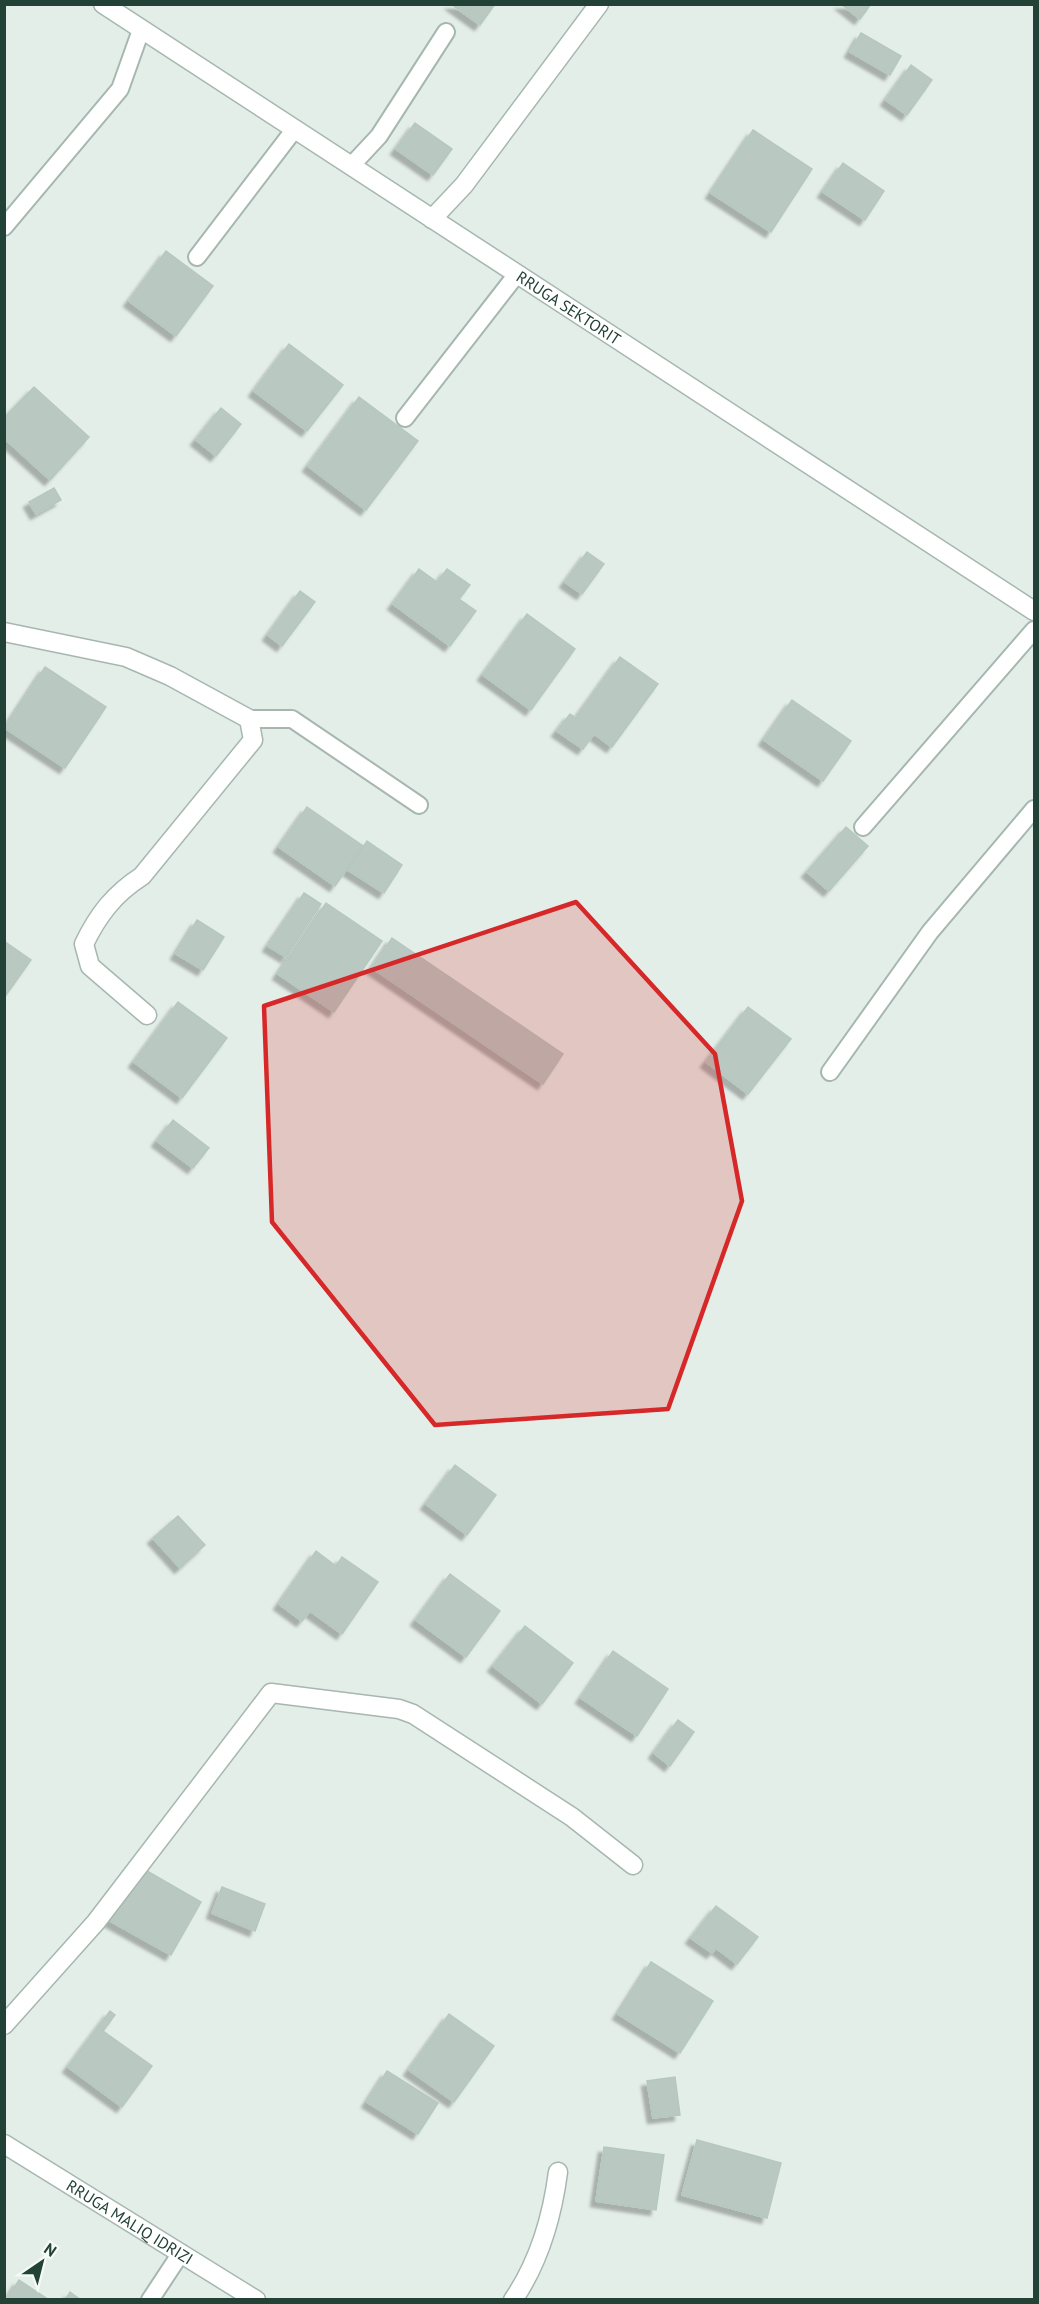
<svg xmlns="http://www.w3.org/2000/svg" width="1039" height="2304" font-family="'PT Sans',sans-serif">
  <defs>
    <filter id="shadow"><feDropShadow dx="-5.5" dy="5.5" stdDeviation="1.5" flood-color="#0004"/></filter>
  </defs>
  <rect width="100%" height="100%" fill="#e4eee9"/>
  <!-- building -->
  <path fill="#b9c9c2" stroke="#b5c8c0" stroke-width="1.5" filter="url(#shadow)" d="M451,4h44l-15,21z
    M841,4h30l-11,15z
    M861,33l40,23 -11,19 -40,-23z
    M911,65l21,15 -25,35 -21,-15z
    M415,123l37,26 -19,26 -37,-26z
    M753,130l59,39 -41,63 -60,-39z
    M843,163l41,28 -19,29 -42,-28z
    M166,251l47,35 -37,50 -47,-35z
    M289,344l54,41 -36,46 -53,-40z
    M34,387l55,50 -39,43 -46,-42v-20z
    M359,397l59,44 -52,69 -58,-44z
    M221,408l20,16 -25,32 -20,-16z
    M54,488l7,12 -25,14 -7,-12z
    M587,552l17,12 -22,30 -17,-12z
    M419,569l18,13 10,-13 23,16 -11,14 17,12 -26,35 -57,-42z
    M300,591l15,11 -33,44 -14,-11z
    M527,614l48,35 -44,61 -48,-35z
    M620,657l38,27 -46,63 -18,-13 -11,15 -26,-18 13,-17 6,4z
    M45,667l61,40 -41,61 -60,-40z
    M792,700l59,41 -28,40 -59,-41z
    M307,807l56,39 -28,40 -56,-39z
    M846,827l22,19 -39,45 -22,-19z
    M367,841l35,24 -18,28 -36,-23z
    M304,893l17,11 -35,53 -18,-11z
    M326,903l56,38 -48,71 -56,-38z
    M197,920l27,17 -21,33 -27,-16z
    M392,938l171,116 -20,30 -171,-116z
    M4,941l27,19 -27,38z
    M178,1002l49,36 -45,60 -48,-36z
    M748,1007l43,32 -43,55 -42,-32z
    M173,1120l36,28 -16,20 -36,-27z
    M455,1465l41,30 -29,40 -41,-31z
    M178,1516l27,29 -25,23 -27,-30z
    M316,1551l20,15 6,-9 36,25 -36,52 -32,-23 -8,10 -23,-17z
    M450,1574l50,37 -34,46 -50,-37z
    M525,1626l48,37 -31,41 -49,-38z
    M613,1651l55,38 -31,47 -56,-38z
    M678,1720l16,12 -24,34 -16,-13z
    M140,1867l61,35 -30,53 -61,-34z
    M222,1887l43,17 -10,27 -43,-18z
    M716,1906l42,31 -21,27 -21,-16 -4,5 -21,-15z
    M651,1962l62,39 -33,52 -62,-39z
    M110,2011l5,4 -12,16 49,35 -30,41 -54,-40z
    M449,2014l45,32 -40,56 -45,-32z
    M387,2071l51,32 -20,31 -51,-32z
    M675,2077l5,38 -27,3 -6,-37z
    M697,2140l84,23 -14,55 -85,-23z
    M604,2147l60,8 -8,55 -60,-9z
    M19,2280l30,20h-43z
    M70,2292l11,8h-16z"/>
  <g fill="none" stroke-linecap="round" stroke-linejoin="round">
    <defs>
      <path id="service" d="M351,166l28,-30 67,-104
        M4,227l116,-138 21,-59
        M197,257l97,-127
        M405,418l112,-144
        M249,719h43l127,86
        M863,827l171,-197
        M830,1072l100,-140 104,-123
        M150,2300l31,-47"/>
      <g id="minor">
        <path d="M432,219l32,-34 135,-181"/>
        <path d="M4,632l122,25 44,19 79,43 4,21 -111,136c-28,18 -44,39 -58,68l6,22 57,49"/>
        <path d="M4,2025l92,-103 175,-229 128,16 14,5 159,103 61,48"/>
        <path id="s1" d="M4,2144l252,156"/>
        <path d="M513,2300c26,-38 39,-82 45,-128"/>
      </g>
      <g id="tertiary">
        <path id="s2" d="M103,4l931,607"/>
      </g>
    </defs>
    <!-- service casing -->
    <use href="#service" stroke="#a6b7b0" stroke-width="20"/>
    <!-- minor casing -->
    <use href="#minor" stroke="#a6b7b0" stroke-width="21"/>
    <!-- tertiary casing -->
    <use href="#tertiary" stroke="#a6b7b0" stroke-width="21"/>
    <!-- service -->
    <use href="#service" stroke="#fff" stroke-width="16"/>
    <!-- minor -->
    <use href="#minor" stroke="#fff" stroke-width="18"/>
    <!-- tertiary -->
    <use href="#tertiary" stroke="#fff" stroke-width="18"/>
  </g>
  <!-- marked area -->
  <path fill="#d62828" fill-opacity="0.2" stroke="#d62828" stroke-width="4.5" stroke-linejoin="round" d="M576,902l139,152 27,147 -74,208 -233,16 -163,-203 -8,-216z"/>
  <g text-anchor="middle" dominant-baseline="central" stroke-width="4.5" stroke-linejoin="round" paint-order="stroke">
    <!-- street labels -->
    <g font-size="16" fill="#224137" stroke="#f5faf7">
      <text stroke="none"><textPath href="#s2" startOffset="556">RRUGA SEKTORIT</textPath></text>
      <text stroke="none"><textPath href="#s1" startOffset="148">RRUGA MALIQ IDRIZI</textPath></text>
    </g>
  </g>
  <!-- border -->
  <rect width="1039" height="2304" fill="none" stroke="#224137" stroke-width="12"/>
  <!-- north arrow -->
  <g transform="translate(42 2262) rotate(35)" stroke="#f5faf7" stroke-width="4.5" paint-order="stroke">
  <path d="M0-4.5L10 22L0 15L-10 22Z" fill="#224137"/>
  <text y="-9" font-size="16" font-weight="bold" text-anchor="middle" fill="#224137">N</text>
  </g>
</svg>
